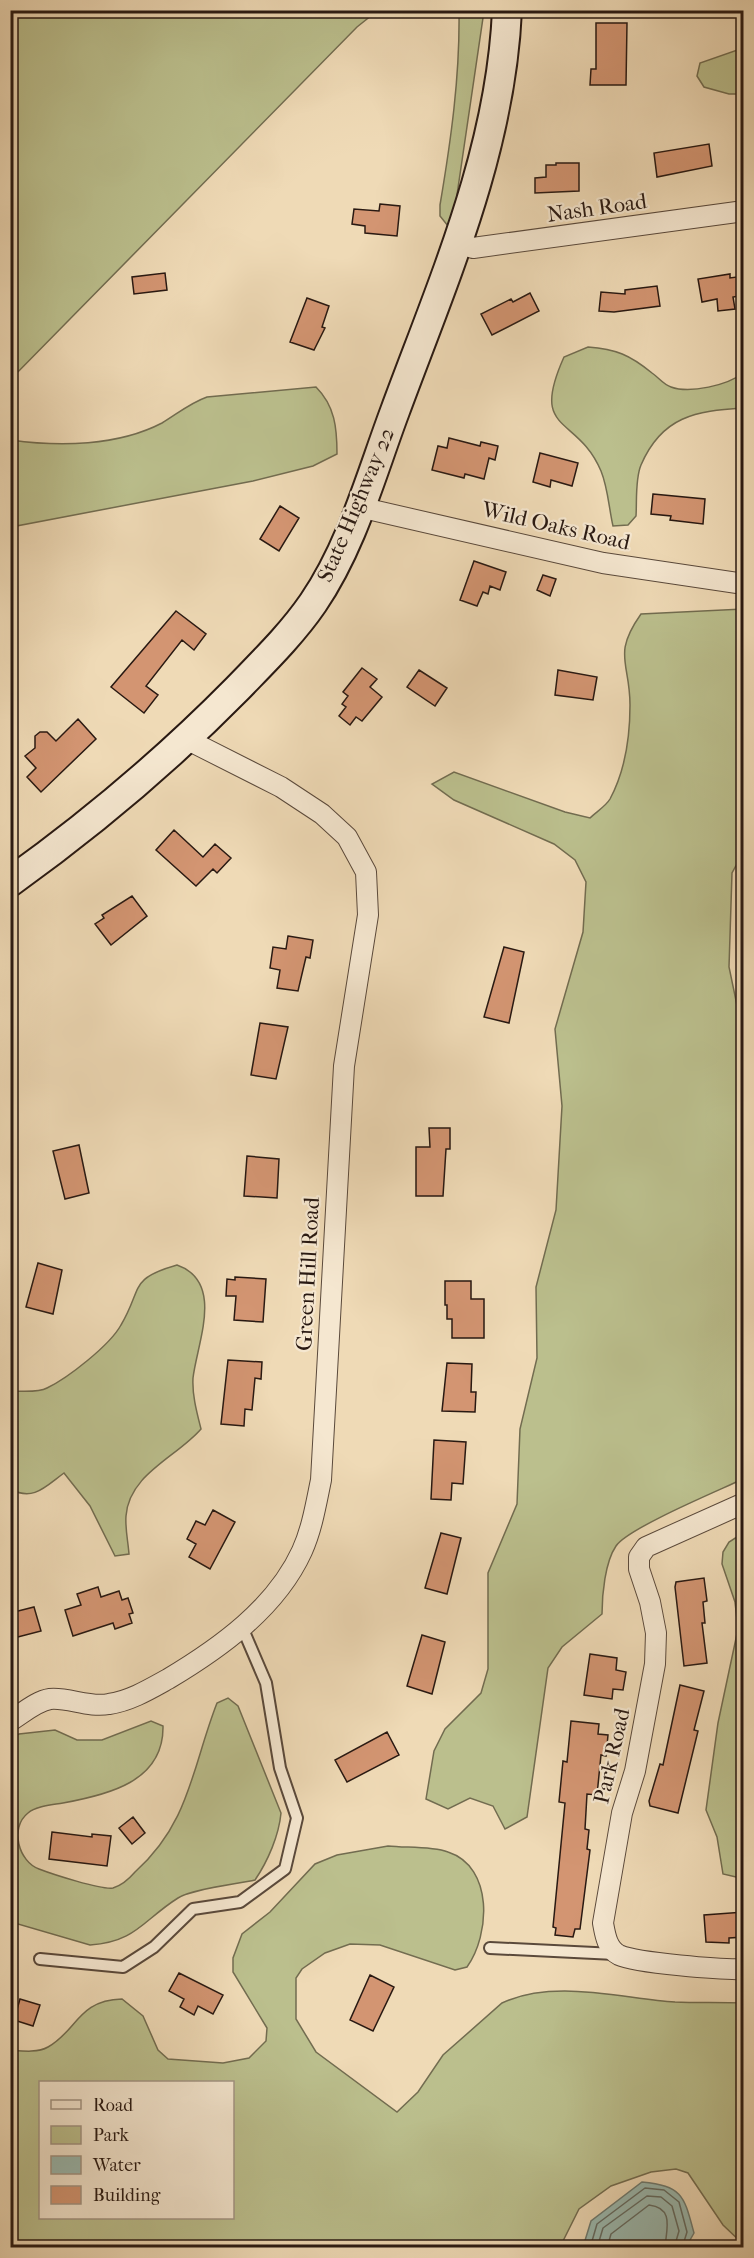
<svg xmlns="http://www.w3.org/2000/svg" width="754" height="2258" font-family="'IM FELL French Canon',serif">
  <rect width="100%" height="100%" fill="#efdab6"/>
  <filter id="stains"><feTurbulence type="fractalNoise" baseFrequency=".00333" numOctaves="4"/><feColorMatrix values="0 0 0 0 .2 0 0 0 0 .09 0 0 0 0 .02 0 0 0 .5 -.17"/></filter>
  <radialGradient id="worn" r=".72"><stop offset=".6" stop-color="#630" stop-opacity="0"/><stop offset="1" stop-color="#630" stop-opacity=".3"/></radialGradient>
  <!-- green -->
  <path fill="#bbbf8d" stroke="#726c50" stroke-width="1.5" fill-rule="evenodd" d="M11,10l366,1 -20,16 -346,352z
    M459,11h25l-30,204 -6,11 -8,-10v-11c11,-65 20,-129 19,-194z
    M743,48v46h-14l-25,-7 -7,-11 3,-13z
    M588,347c28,2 42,8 64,26 6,4 12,12 19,14 19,7 57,-2 72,-14v35c-47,3 -81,8 -102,57 -6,14 -4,36 -5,51l-8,9 -15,1c-4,-17 -5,-38 -12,-55 -24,-57 -72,-36 -37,-114z
    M316,387c19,19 21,41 21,67l-24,12 -60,15 -242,46v-87c48,7 107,6 151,-17 15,-9 28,-20 45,-26z
    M743,609l1,242 -12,22 -3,94 15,72 -1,440c-23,11 -115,49 -127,67 -11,16 -14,49 -14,68l-40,33 -14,21 -21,149 -22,12 -12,-23 -23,-8 -22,11 -22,-10 8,-48 11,-22 36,-36 7,-24v-96l29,-69 3,-75 17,-71 -1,-71 20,-77 6,-104 -7,-77 28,-97 3,-50 -11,-22 -21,-16 -100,-44 -22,-16 22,-12 111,40 25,6c6,-6 16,-12 20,-19 15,-28 20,-62 20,-94 0,-43 -18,-50 11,-91z
    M177,1265c48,17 20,78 16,113 -1,17 4,35 8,51 -24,28 -72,45 -75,87 -1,12 2,25 3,38l-14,2 -25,-50 -26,-33c-18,13 -31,29 -53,16v-98c10,0 27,2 36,-3 21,-10 63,-43 74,-63 22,-37 7,-46 56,-60z
    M743,1533l1,341 -8,3 -13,-3 -6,-37 -11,-27 12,-87 20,-94 -3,-27 -13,-38 1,-12 6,-10z
    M228,1698l10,8 43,107c-2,22 -13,48 -26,67 -17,4 -63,9 -77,18 -35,22 -42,44 -88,47l-79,-23v-184l8,-4 36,-4 22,10h25l49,-19 12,5c1,56 -56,69 -100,77 -11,2 -27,3 -35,10 -19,15 -9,49 11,56 13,5 62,21 74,19 10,-3 16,-9 22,-16 55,-49 57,-105 82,-169z
    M388,1846c18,2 43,0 60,6 46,15 42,83 19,115l-12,3 -75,-25 -30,-1 -25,9 -23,16 -6,9v41l20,33 81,60 21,-20 25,-37 59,-52c51,-24 118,-5 173,-1 22,1 46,0 68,1v241l-20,-19 -35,-52 -12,-4 -25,3 -40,14 -32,23 -19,38h-549v-197c11,1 27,3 37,-3 29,-16 30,-47 74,-48l21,17 15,34 10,9 55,4 26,-5 17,-17 1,-13 -34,-56v-14l9,-24 28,-22 45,-48 22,-9zM40,2082h192v136h-192z"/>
  <!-- water -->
  <path fill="#9abab1" stroke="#6d7a71" stroke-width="1.5" d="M642,2182c41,4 42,14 52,51l-8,14h-103l8,-26z"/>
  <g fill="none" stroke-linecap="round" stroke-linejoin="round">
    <!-- shore -->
    <path stroke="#626a62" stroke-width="1.5" d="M590,2248l7,-24 48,-36 19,2 15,12 8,30 -5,16
      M597,2248l6,-20 44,-32 14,1 11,9 7,25 -5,17
      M607,2248l4,-14 38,-29c26,3 17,25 16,43"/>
  </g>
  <!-- building -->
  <path fill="#d39572" stroke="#291912" stroke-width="1.5" d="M596,23h31l-1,62h-36l1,-16h5z
    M709,144l3,22 -55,11 -3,-24z
    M556,163h23v28l-44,2v-15l11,-1v-12h10z
    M380,204l20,2 -3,30 -32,-3v-7l-13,-2 2,-15 25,2z
    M165,273l2,17 -33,4 -2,-17z
    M730,274v4l14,-2v19l-11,2 2,12 -17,2 -1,-12 -15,3 -4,-23z
    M657,286l3,20 -46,6 -15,-1 2,-19 24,2v-4z
    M530,293l9,18 -47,24 -11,-21 30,-15 2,3z
    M307,298l22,8 -7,21 3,1 -11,22 -24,-8z
    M449,438l31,8 1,-4 17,4 -3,14 -6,-2 -5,21 -19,-5 -1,4 -32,-8 6,-24 9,2z
    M540,453l38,10 -6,23 -21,-6 -1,7 -17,-5z
    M653,494l52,5 -2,25 -33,-4 1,-4 -20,-2z
    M280,506l19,12 -20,33 -19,-12z
    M474,561l32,11 -6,18 -10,-4 -2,8 -5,-2 -6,14 -17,-6z
    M543,575l13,4 -6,17 -13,-6z
    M176,611l30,23 -12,16 -12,-10 -36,46 12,9 -14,18 -33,-26z
    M362,668l15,11 -7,8 12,10 -20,24 -6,-4 -6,8 -11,-9 7,-9 -4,-3 6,-8 -5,-4z
    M419,670l28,18 -12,18 -28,-19z
    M558,670l39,7 -4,23 -38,-5z
    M78,719l18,20 -55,53 -14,-15 9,-9 -11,-12 10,-8v-12l5,-4h7l9,9z
    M174,830l29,27 12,-13 16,14 -14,15 -4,-4 -17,17 -40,-36z
    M132,896l15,20 -36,29 -16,-21 9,-6 -2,-3z
    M288,936l25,4 -3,18 -4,-1 -8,34 -21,-3 3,-18 -10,-2 3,-21 13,2z
    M504,947l20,5 -15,71 -25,-6z
    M260,1023l28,4 -12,52 -25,-4z
    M429,1128h21v21h-4l-3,47h-27v-49h14z
    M79,1145l10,48 -24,6 -12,-48z
    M247,1156l32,3 -2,39 -33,-2z
    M38,1263l24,7 -9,44 -27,-7z
    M235,1277l31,2 -3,43 -29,-2 2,-24h-10l1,-17 8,1z
    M445,1281h26v18h13v39h-32v-19h-5v-14h-2z
    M228,1360l34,2 -1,17 -6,-1 -3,32 -7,-1 -1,17 -23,-2z
    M447,1363l25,1 -1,28h5l-1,20 -33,-1z
    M434,1440l32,2 -3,42 -11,-1 -1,17 -20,-1z
    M213,1510l22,12 -25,47 -21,-12 7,-13 -9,-5 9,-18 9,4z
    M441,1533l20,5 -14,56 -22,-6z
    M704,1578l3,23 -4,1 2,21h-3l5,40 -23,3 -9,-79 1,-5z
    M98,1587l3,10 18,-6 3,9 6,-2 5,15 -4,1 3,9 -17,6 -2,-6 -40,13 -8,-26 16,-5 -4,-11z
    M34,1607l7,24 -31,8v-26z
    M422,1635l23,7 -13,52 -25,-8z
    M590,1654l27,4 -1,12 10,2 -3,18 -10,-1 -1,10 -28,-4z
    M680,1685l24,6 -10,39 4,1 -20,82 -28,-7 -1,-5 11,-37 3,1z
    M571,1721l28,3 -1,10 10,1 -2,21 -5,-1 -4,40 -10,-1 -2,35 4,1 -2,19 3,1 -10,79h-5l-2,8 -18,-2 1,-7 -3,-1 12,-124 -6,-1 4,-41 4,1z
    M387,1732l12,23 -52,27 -12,-22z
    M133,1817l12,16 -13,11 -13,-16z
    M52,1832l40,5v-3l19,2 -4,30 -58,-7z
    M744,1912v25l-15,1v5l-23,-1 -2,-27z
    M179,1973l44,22 -10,19 -15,-8 -4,9 -14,-8 4,-8 -15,-8z
    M370,1975l24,12 -21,44 -23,-11z
    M20,1999l20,6 -7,21 -19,-6z"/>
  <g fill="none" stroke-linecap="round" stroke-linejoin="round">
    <defs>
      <path id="lane" d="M490,1948l125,6
        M40,1959l83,8 31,-20 39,-38 47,-7 45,-33 12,-51 -17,-50 -14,-85 -24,-56"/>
      <path id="street" d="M457,243l16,5 271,-37
        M359,507l244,56 141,21
        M744,1503l-98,44 -7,10v12l11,33 6,31 -1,31 -20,107 -13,42 -19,110c2,11 4,26 16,32 17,8 104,15 125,14
        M10,1721c12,-7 26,-20 40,-22 18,-2 39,9 59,5 21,-3 41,-15 59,-25 52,-31 108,-71 134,-128 10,-22 14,-47 19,-71l23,-414 24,-151 -2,-43 -19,-35 -25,-23 -41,-27 -95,-48"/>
      <path id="secondary" d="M10,882c81,-58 157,-122 227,-193 26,-27 54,-54 76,-86 39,-57 58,-128 82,-192 48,-130 106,-260 112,-401"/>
    </defs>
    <!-- lane casing -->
    <use href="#lane" stroke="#5a493b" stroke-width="14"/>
    <!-- street casing -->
    <use href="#street" stroke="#5a493b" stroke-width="22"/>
    <!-- secondary casing -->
    <use href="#secondary" stroke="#291912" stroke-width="32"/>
    <!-- lane -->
    <use href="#lane" stroke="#f5e7d0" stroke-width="10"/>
    <!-- street -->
    <use href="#street" stroke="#f5e7d0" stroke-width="20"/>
    <!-- secondary -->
    <use href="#secondary" stroke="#f5e7d0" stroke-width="28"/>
  </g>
  <g text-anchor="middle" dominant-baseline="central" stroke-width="4.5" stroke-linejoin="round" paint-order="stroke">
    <!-- street labels -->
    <g font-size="22" fill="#291912" stroke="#f5e7d0">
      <text transform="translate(597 208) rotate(-8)">Nash Road</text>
      <text transform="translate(356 505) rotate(-67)">State Highway 22</text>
      <text transform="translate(556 526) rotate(13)">Wild Oaks Road</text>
      <text transform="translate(308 1274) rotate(-87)">Green Hill Road</text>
      <text transform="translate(612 1756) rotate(-77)">Park Road</text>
    </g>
  </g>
  <!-- margin -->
  <rect width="754" height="2258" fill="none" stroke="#efdab6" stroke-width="36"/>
  <rect x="12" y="12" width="730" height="2234" fill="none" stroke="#291912" stroke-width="3"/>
  <rect x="18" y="18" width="718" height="2222" fill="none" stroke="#291912" stroke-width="1.5"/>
  <!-- legend -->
  <rect x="39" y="2081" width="195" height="138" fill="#f5e7d0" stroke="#a39584" stroke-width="1.5"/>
  <rect x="51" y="2100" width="30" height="9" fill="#f5e7d0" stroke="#a39584" stroke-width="1.5"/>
  <text x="93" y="2111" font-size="18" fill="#291912">Road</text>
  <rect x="51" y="2126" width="30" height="18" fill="#bbbf8d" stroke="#a39584" stroke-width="1.5"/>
  <text x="93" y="2141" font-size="18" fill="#291912">Park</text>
  <rect x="51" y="2156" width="30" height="18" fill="#9abab1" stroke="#a39584" stroke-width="1.5"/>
  <text x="93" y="2171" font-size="18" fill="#291912">Water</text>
  <rect x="51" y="2186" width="30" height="18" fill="#d39572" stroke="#a39584" stroke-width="1.5"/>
  <text x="93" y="2201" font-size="18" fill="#291912">Building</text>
  <rect width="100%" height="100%" filter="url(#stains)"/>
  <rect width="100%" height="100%" fill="url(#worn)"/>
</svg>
